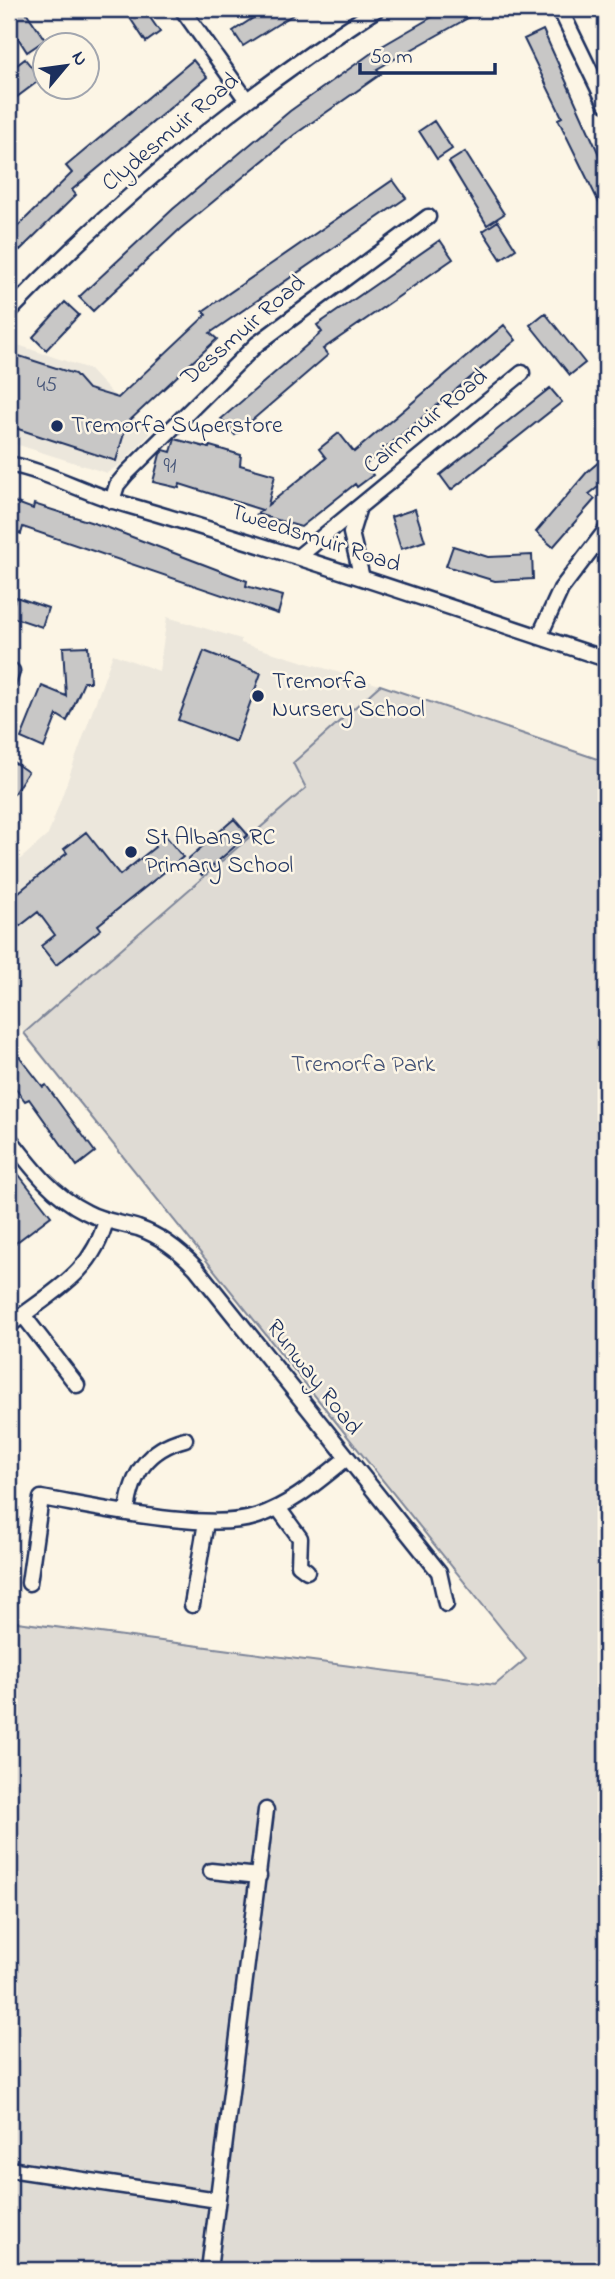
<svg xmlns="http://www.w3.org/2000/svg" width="615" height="2279" font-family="'Indie Flower',sans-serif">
  <rect width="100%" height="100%" fill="#fcf5e5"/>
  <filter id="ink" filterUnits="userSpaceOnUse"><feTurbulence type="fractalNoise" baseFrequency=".0143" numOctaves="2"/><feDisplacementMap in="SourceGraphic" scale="14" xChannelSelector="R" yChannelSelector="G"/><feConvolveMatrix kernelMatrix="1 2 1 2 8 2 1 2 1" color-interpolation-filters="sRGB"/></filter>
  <g filter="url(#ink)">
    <!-- built -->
    <path fill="#ece7dc" d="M9,342l80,27 61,65 -28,29 -15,10 -98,-31z
      M167,617l74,22v4l139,42 -87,78 13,25 -282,245 -15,-20v-144l39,-34 65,-181 46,17z"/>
    <!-- green -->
    <path fill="#dfdbd4" stroke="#7d8599" stroke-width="2" d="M380,685l226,77v1508h-597v-649l486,64 31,-26 -502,-626 282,-245 -13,-25z"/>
    <!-- building -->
    <path fill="#c8c7c6" stroke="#1b2f5e" stroke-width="2" d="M9,9h15l21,31 -18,12 -18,-28z
      M124,9h20l16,23 -14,10z
      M267,9h35l-59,37 -10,-15z
      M446,9h38l-107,60 4,5 -87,61 -114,94 -87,82 -14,-14 94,-88 117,-98 87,-62z
      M543,30l63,140v47l-48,-98 4,-2 -38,-78z
      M25,59l16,20 -32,24v-32z
      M193,60l14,17 -135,113 4,5 -56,55 -3,-3 -8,9v-39l9,9 54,-53 -6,-7z
      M434,121l18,28 -15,10 -18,-28z
      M465,152l39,62 -17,11 -38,-63z
      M393,180l13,18 -196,135 7,6 -90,84 -11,38 -107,-35v-65l4,-7 62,20 13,15 30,9 88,-83 -3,-4z
      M498,221l18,28 -15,10 -18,-28z
      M440,240l13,19 -130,90 5,6 -93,80 -14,-16 101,-87 -5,-7z
      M65,302l14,13 -33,35 -13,-13z
      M545,313l40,50 -15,12 -40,-50z
      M504,325l12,15 -151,125 8,10 -16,12 -2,-3 -54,43 -44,-13 5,-4 -82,-26 -1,4 -26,-6 7,-28 4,-4 7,2 4,-13 34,9 1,-2 31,9 -1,10 35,10 -7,30 58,-47 -7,-9 20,-16 15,19z
      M550,388l12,14 -111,88 -11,-15z
      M606,456v25l-17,13 6,5 -42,48 -17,-15 51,-60z
      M9,500l24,9 1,-5 72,23 141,54 -1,5 37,10 -5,18 -255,-87 -2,7 -12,-5z
      M415,509l10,32 -24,8 -10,-32z
      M453,546l35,11 44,-2 1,24 -38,2 -49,-15z
      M16,597l32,11 -6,19 -33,-11z
      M88,646l2,36h-6l-17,39 -10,-6 -13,33 -23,-10 21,-52 24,10 -3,-49z
      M204,651l57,22 -25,69 -58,-22z
      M9,759l19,13 -19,29z
      M234,819l14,16 -46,40 -14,-16z
      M86,832l34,43 35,-28 -2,-3 11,-10 19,23 -85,68 3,4 -45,36 -15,-19 14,-11 -17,-23 -18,14 -11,-14v-12l58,-47 -3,-4z
      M9,1043l34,44 3,-2 49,67 -18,14 -48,-67 -4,2 -16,-21z
      M9,1162l42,54 -42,32z"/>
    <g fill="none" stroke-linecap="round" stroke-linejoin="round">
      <defs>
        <path id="street" d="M182,9l64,90
          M560,9l46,95
          M9,312c111,-116 234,-216 368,-303
          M9,464c40,8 76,29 115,40 162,47 322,102 482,155
          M112,501l5,-16 10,-12 130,-129 171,-127
          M359,507l-8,26 11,45
          M298,557l224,-184
          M539,637l22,-48 45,-59
          M9,680l3,-9
          M9,1138c23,30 43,57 77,74 16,9 35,11 52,16 23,8 42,23 58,40l243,304 7,32
          M23,1315l54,70
          M11,1324c41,-32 82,-51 95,-104
          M278,1508l22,30 -1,27 8,6
          M127,1511c5,-37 20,-62 58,-72
          M29,1583l12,-85c54,9 169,35 217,18 35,-12 61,-36 89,-58
          M192,1605l14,-83
          M211,1871l48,5
          M9,2169l209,31
          M209,2270l57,-460"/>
      </defs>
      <!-- street casing -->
      <use href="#street" stroke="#1b2f5e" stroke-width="19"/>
      <!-- street -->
      <use href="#street" stroke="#fcf5e5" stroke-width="14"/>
    </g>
  </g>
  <!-- markers -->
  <g fill="#1b2f5e" stroke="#fcf5e5" stroke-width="2.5">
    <circle cx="57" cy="426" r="7"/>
    <circle cx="258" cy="696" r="7"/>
    <circle cx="131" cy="852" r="7"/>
  </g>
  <g text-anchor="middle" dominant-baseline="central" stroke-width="5" stroke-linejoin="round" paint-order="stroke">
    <!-- number labels -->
    <g font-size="21" fill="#465578">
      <text x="47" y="386">45</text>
      <text x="170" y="467">91</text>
    </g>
    <!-- street labels -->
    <g font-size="24" fill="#1b2f5e" stroke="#fcf5e5">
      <text transform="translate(171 133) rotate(-40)">Clydesmuir Road</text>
      <text transform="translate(244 331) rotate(-41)">Dessmuir Road</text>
      <text transform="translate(426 422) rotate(-39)">Cairnmuir Road</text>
      <text transform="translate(315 539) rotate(18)">Tweedsmuir Road</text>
      <text transform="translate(313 1378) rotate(52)">Runway Road</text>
    </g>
    <!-- poi labels -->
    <g font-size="24" fill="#1b2f5e" stroke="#fcf5e5" text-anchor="start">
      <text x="71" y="426">Tremorfa Superstore</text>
      <text x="272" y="682">Tremorfa<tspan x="272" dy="28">Nursery School</tspan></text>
      <text x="145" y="838">St Albans RC<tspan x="145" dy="28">Primary School</tspan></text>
    </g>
    <!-- park labels -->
    <g font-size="24" fill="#425176" stroke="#fcf5e5">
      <text x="363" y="1065">Tremorfa Park</text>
    </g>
  </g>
  <!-- margin -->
  <rect width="615" height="2279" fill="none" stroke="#fcf5e5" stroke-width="35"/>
  <rect x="18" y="18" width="580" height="2244" fill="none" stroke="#1b2f5e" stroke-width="2.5" filter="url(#ink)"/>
  <!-- north arrow -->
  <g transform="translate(66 66) rotate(61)"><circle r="33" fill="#fcf5e5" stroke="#a2a6af" stroke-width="2"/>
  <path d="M0-5L12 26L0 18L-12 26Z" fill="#1b2f5e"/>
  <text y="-10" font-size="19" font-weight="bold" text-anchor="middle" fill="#1b2f5e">N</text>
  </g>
  <!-- scale -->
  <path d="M360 63v10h135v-10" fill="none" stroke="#1b2f5e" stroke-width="3.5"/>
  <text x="370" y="63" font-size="21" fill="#1b2f5e" stroke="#fcf5e5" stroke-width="5" paint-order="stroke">50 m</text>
</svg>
